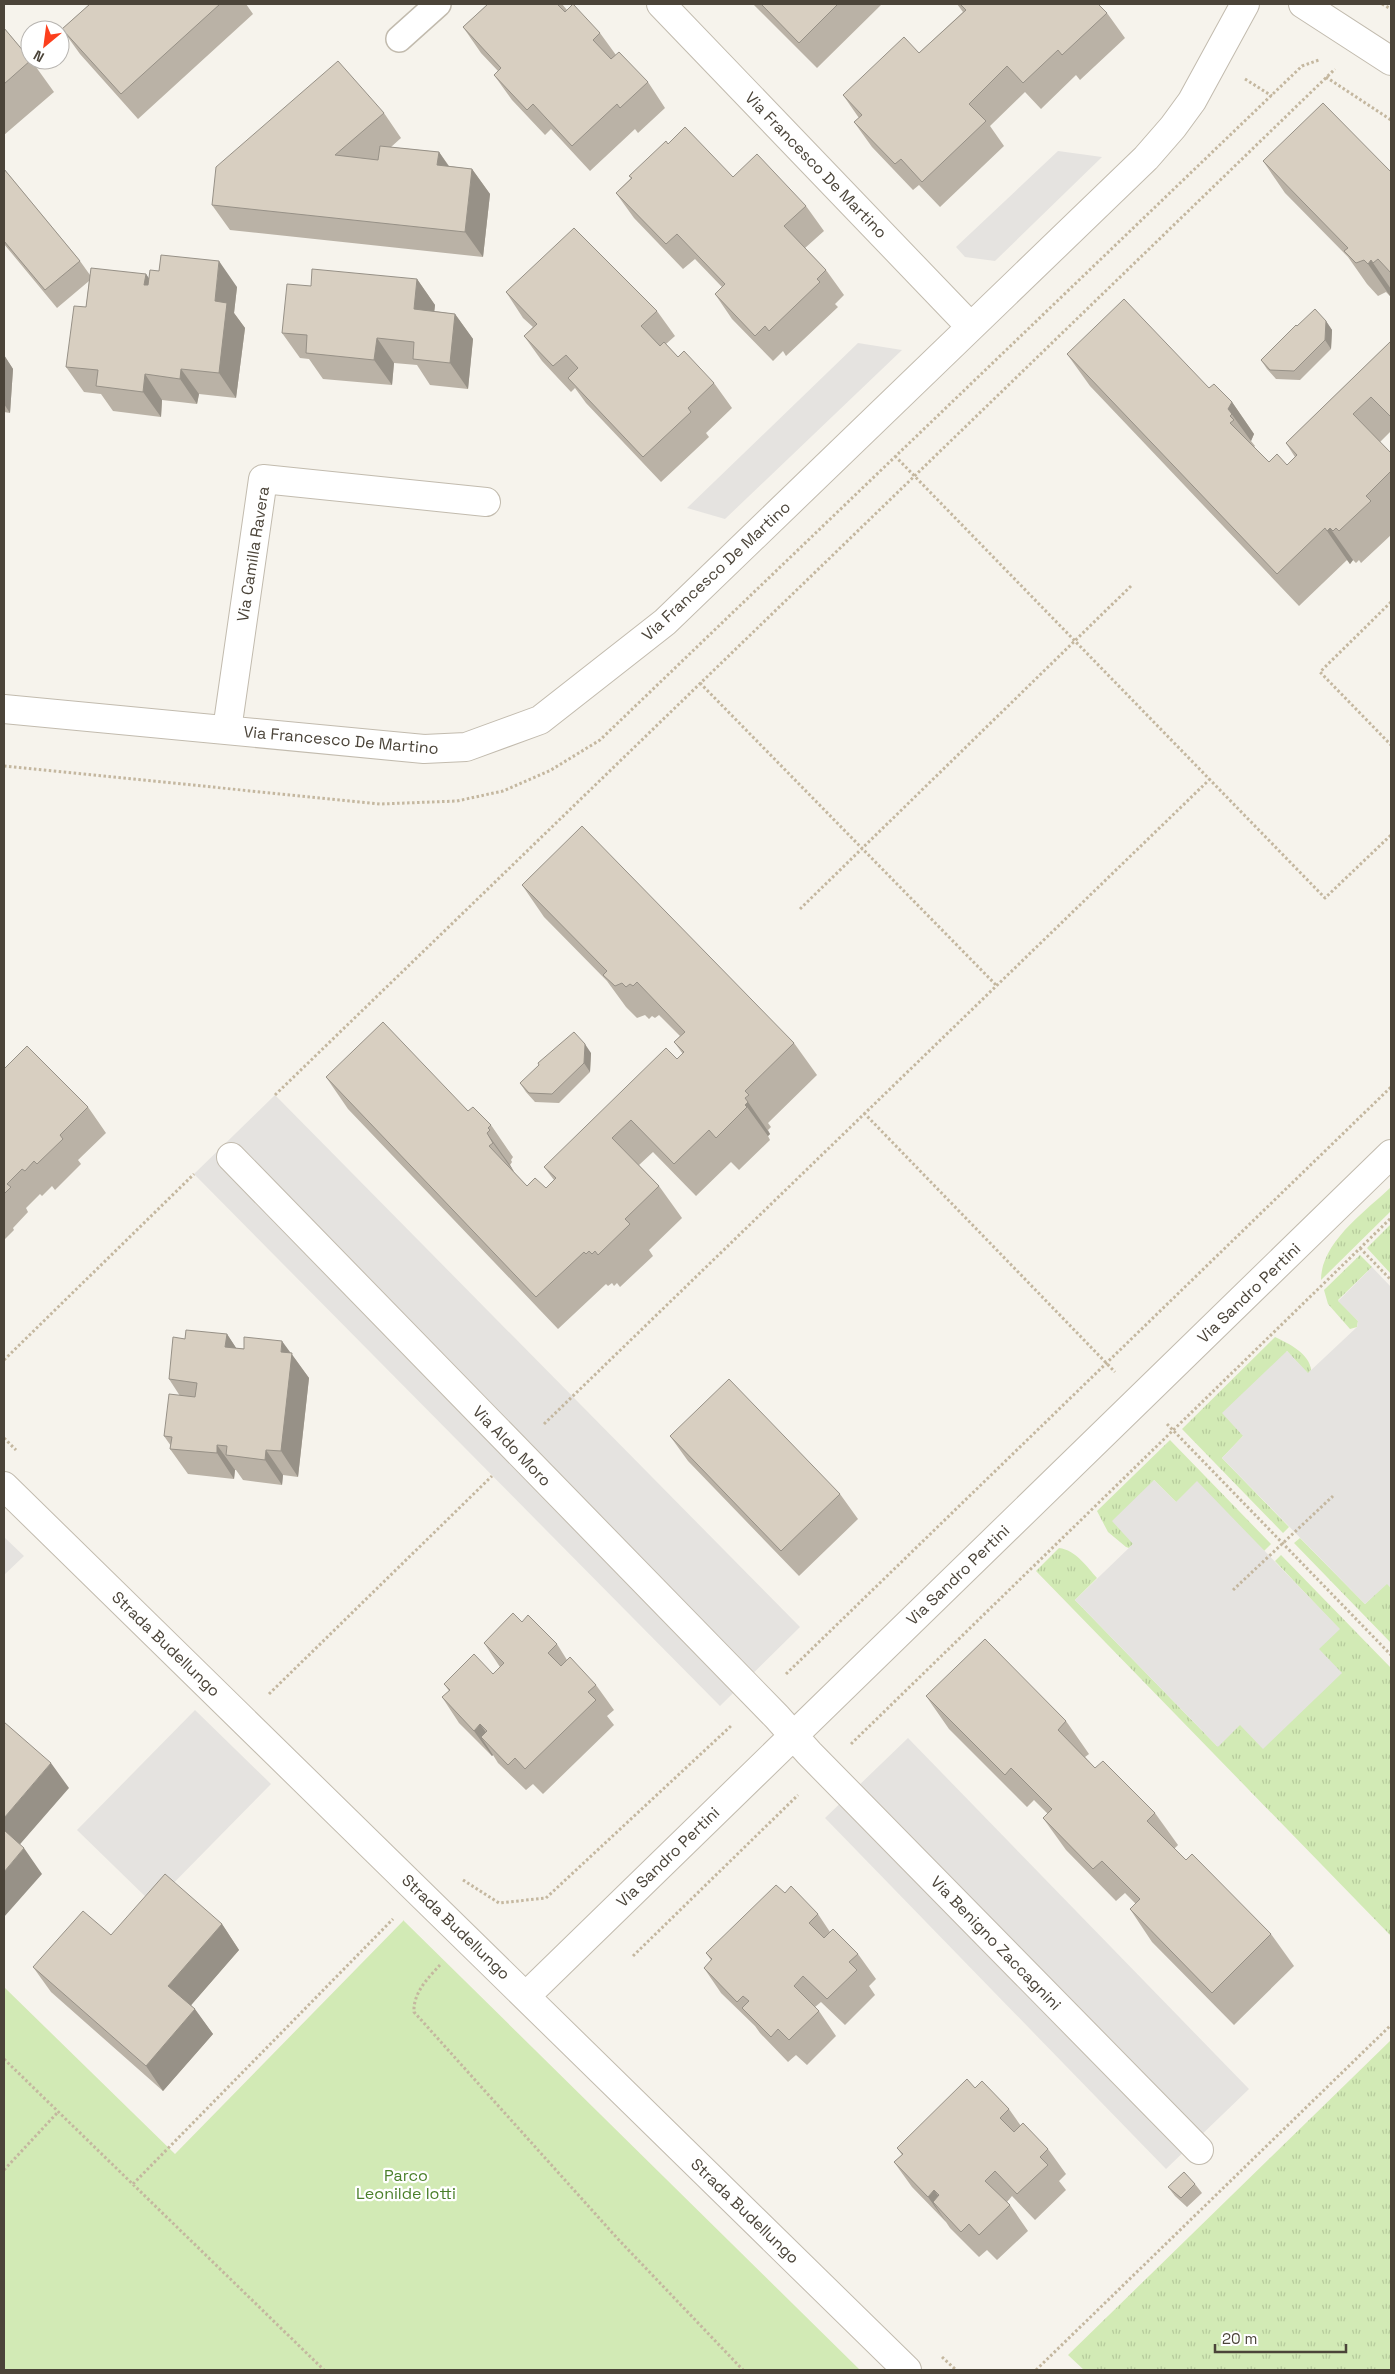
<svg xmlns="http://www.w3.org/2000/svg" width="1395" height="2374" font-family="'Space Grotesk',sans-serif">
  <defs>
    <pattern id="grass-tufts" width="24" height="20" patternUnits="userSpaceOnUse" patternTransform="scale(1.25)"><rect width="24" height="20" fill="#d2eab5"/><path d="M3 7l-1-3M5 7V3M7 7l1-3M15 17l-1-3M17 17v-4M19 17l1-3" fill="none" stroke="#b6ca9c"/></pattern>
  </defs>
  <rect width="100%" height="100%" fill="#f6f3ec"/>
  <!-- grass -->
  <path fill="url(#grass-tufts)" d="M1391,1187v24l-70,69c0,-38 45,-69 70,-93z
    M1391,1224v50l-24,-26z
    M1360,1255l12,12 -34,33 20,21 -1,6 -7,2 -22,-25 -4,-14z
    M1275,1337c13,6 35,17 36,33l-3,4 -21,-23 -44,85 -21,22 67,69 -6,6 -101,-104z
    M1170,1440l101,104 -7,7 -88,-49 -22,-22 -21,64 -4,4 -3,-1 -18,-15 -11,-21z
    M1300,1538l65,66 22,-21 4,5v55l-97,-100z
    M1059,1548c17,2 28,19 38,30l-22,22 142,146 122,-117 -64,-68 6,-6 110,113v268l-355,-365z
    M1391,2040v330h-307l-16,-15z"/>
  <!-- park -->
  <path fill="#d2eab5" d="M404,1920v1l456,449h-856v-383l171,167z"/>
  <!-- parking -->
  <path fill="#e5e3e0" d="M1058,151l44,6 -107,104 -30,-4 -9,-10z
    M858,343l44,7 -177,169 -38,-11z
    M275,1095l525,532 -80,79 -526,-532z
    M1372,1267l19,20v301l-4,-4 -22,20 -143,-146 21,-22 -21,-23 65,-62 21,22 49,-46 1,-6 -20,-20z
    M1154,1480l22,22 21,-21 143,148 -21,20 23,24 -79,76 -23,-24 -22,22 -143,-147 58,-56 -21,-23z
    M4,1537l20,19 -20,19z
    M195,1710l76,74 -118,120 -76,-74z
    M908,1738l341,351 -83,80 -341,-351z"/>
  <g fill="none" stroke-linecap="round" stroke-linejoin="round">
    <defs>
      <path id="service" d="M399,39l39,-35"/>
      <path id="minor" d="M661,4l309,322
        M1303,4l88,57
        M4,709l420,40 42,-2 74,-27 125,-98 481,-464 27,-31 19,-26 53,-97
        M227,730l36,-251 223,23
        M231,1157l546,560 32,36 390,397
        M526,1996l865,-842"/>
      <path id="tertiary" d="M4,1486l903,884"/>
    </defs>
    <!-- service casing -->
    <use href="#service" stroke="#c2bbae" stroke-width="28"/>
    <!-- minor casing -->
    <use href="#minor" stroke="#c2bbae" stroke-width="30"/>
    <!-- tertiary casing -->
    <use href="#tertiary" stroke="#c2bbae" stroke-width="30"/>
    <!-- path -->
    <path stroke="#c4b79f" stroke-width="3" stroke-dasharray="2.5 2.5" stroke-linecap="butt" d="M1382,4l9,5
      M1326,77l65,43
      M1245,79l27,17
      M895,456l430,442 66,-63
      M1391,602l-71,70 71,73
      M700,683l296,302
      M4,766l376,38 77,-3 46,-10 48,-21 49,-30 702,-674 17,-6
      M800,909l331,-323
      M275,1095l1060,-1026
      M864,1113l251,259
      M1360,1248l31,32
      M4,1360l190,-186
      M544,1424l666,-645
      M1167,1424l224,231
      M4,1438l12,12
      M1233,1590l100,-94
      M786,1674l605,-587
      M269,1694l223,-218
      M851,1744l540,-526
      M463,1880l36,23 47,-5 186,-173
      M633,1956l165,-161
      M440,1965c-12,13 -27,28 -26,47l203,226 126,132
      M4,2059l320,311
      M4,2170l54,-58
      M133,2184l260,-265
      M942,2357l14,13
      M1036,2370l355,-345"/>
    <!-- service -->
    <use href="#service" stroke="#fff" stroke-width="25"/>
    <!-- minor -->
    <use href="#minor" stroke="#fff" stroke-width="28"/>
    <!-- tertiary -->
    <use href="#tertiary" stroke="#fff" stroke-width="28"/>
  </g>
  <!-- wall -->
  <path fill="#bab2a6" d="M90,4h156l7,10 -115,105 -58,-65 -18,-25z
    M488,4h74l5,6 33,23 16,22 32,27 17,26 -27,25 -3,-4 -45,42 -39,-42 -6,6 -33,-35 -18,-25 4,-4 -17,-18 -18,-26z
    M753,4h129l-65,64z
    M957,4h141l9,9 18,25 -45,42 -4,-5 -35,34 -16,-17 -35,34 14,20 -64,61 -21,-22 -6,5 -41,-43 -18,-25 5,-4 -16,-23 76,-42 44,-41z
    M4,28l27,32 23,32 -50,43z
    M384,113l17,25 -10,9 48,5 10,14 23,3 18,25 -7,63 -253,-27 -18,-25z
    M668,144l65,33 73,29 18,25 -19,17 21,22 18,25 -9,9 3,3 -52,49 -3,-5 -10,10 -41,-42 -17,-25 7,-7 -27,-28 -12,10 -49,-51 -18,-25 15,-15 -2,-2z
    M1263,161l128,11v123l-1,1 -4,-4 -8,4 -11,-12 -19,-27 -63,-64z
    M4,169l76,92 10,14 56,-1 3,5 88,8 -3,26 11,15 -9,70 -37,-4 -2,10 -35,-4 -1,17 -48,-6 -12,-17 -17,-2 -18,-25 20,-60 3,-26 -32,27 -53,-64z
    M417,279l18,26 -1,6 21,3 18,25 -5,50 -38,-4 -13,-20 -23,-2 -2,22 -69,-6 -14,-20 -9,-1 -18,-25 29,-47z
    M506,292l151,19 18,25 -9,8 12,13 36,26 18,25 -26,25 3,4 -48,45 -75,-79 -11,-15 -4,4 -29,-31 -18,-25 9,-9 -10,-9z
    M1326,321l6,9 -1,19 -31,31 -24,-1 -9,-10 -6,-9 36,-34z
    M1391,341v90l-11,11 11,11v73l-1,1 1,3v5l-30,28 -2,-3 -3,3 -3,-3 -3,4 -3,-4 -48,46 -209,-220 -23,-32 142,34 23,14 22,32 -3,7 4,5 -1,1 15,15 18,3 8,-8 -9,-14z
    M4,355l9,14 -3,44 -6,-1z
    M522,885l272,158 23,32 -49,48 3,4 -3,3 2,4 -2,2 2,4 -31,30 -8,-8 -35,34 -43,-44 -14,13 20,21 23,32 -33,32 4,6 -33,31 -3,-4 -3,3 -2,-3 -4,3 -2,-2 -48,45 -210,-220 -22,-32 142,34 23,14 22,32 -2,3 1,2 -2,3 4,7 13,14 19,2 8,-8 -10,-13 133,-108 6,-5 -9,-12 6,-6 -21,-21 -4,3 -3,-2 -3,3 -4,-4 -8,3 -11,-11 -19,-26 -63,-64z
    M591,1053l-1,19 -31,31 -24,-1 -9,-10 -6,-9z
    M4,1068l84,39 18,26 -28,27 3,4 -26,26 -3,-4 -10,10 -2,-2 -14,14 2,4 -15,16 1,2 -10,10z
    M227,1334l9,14 55,5 18,25 -11,99 -15,-2 -1,10 -39,-5 -7,-10h-1l-1,9 -46,-5 -18,-25 1,-3 -7,-10 16,-40 -11,-17 16,-40z
    M670,1436l170,58 18,25 -59,57 -111,-115z
    M522,1622l35,22 10,16 29,25 18,25 -7,6 7,9 -71,69 -10,-10 -7,6 -28,-27 -5,-8 -1,1 -33,-33 -17,-26 7,-6 -5,-7 49,-10 7,-7 -16,-24z
    M926,1696l140,25 23,33 -4,3 10,11 60,45 23,32 -4,4 12,11 85,74 23,32 -60,59 -82,-83 -22,-33 6,-5 -11,-11 -9,8 -50,-51 -23,-32 5,-4 -14,-14 -7,7 -78,-78z
    M785,1893l33,21 12,18 28,22 18,25 -7,7 6,9 -30,30 -24,-23 -6,5 4,4 17,25 -29,29 -11,-10 -8,7 -28,-29 -5,-7 -34,-33 -17,-25 7,-8 -5,-7z
    M222,1924l17,26 -48,55 22,29 -50,57 -112,-99 -18,-25 78,-32z
    M975,2088l34,21 12,17 27,23 18,25 -7,7 7,9 -31,30 -23,-24 -5,6 3,3 18,26 -31,29 -10,-10 -8,7 -29,-29 -4,-6 -34,-35 -18,-25 8,-7 -5,-7z
    M1195,2184l7,9 -15,14 -12,-11 -7,-9z"/>
  <!-- shaded-wall -->
  <path fill="#979187" d="M439,152l17,25 -19,-12z
    M472,169l18,25 -7,63 -18,-25z
    M1371,260l20,29v6l-1,1 -22,-32z
    M219,261l18,26 -3,26 11,15 -9,70 -17,-25 -4,-72z
    M146,274l17,25 -19,-14z
    M417,279l18,26 -3,30 -18,-26z
    M455,314l18,25 -5,50 -18,-26z
    M1326,321l6,9 -1,19 -6,-9z
    M377,338l17,25 -2,22 -18,-25z
    M4,355l9,14 -3,44 -6,-9z
    M181,369l18,25 -2,10 -17,-25z
    M145,374l17,26 -1,17 -18,-25z
    M1232,402l22,32 -3,7 -23,-32z
    M1330,528l23,32 -3,4 -23,-33z
    M585,1044l6,9 -1,19 -6,-9z
    M748,1102l22,32 -2,2 -21,-29 -2,-2z
    M487,1133l23,32 6,10 -23,-32z
    M227,1334l17,26 -19,-13z
    M282,1341l27,37 -11,99 -17,-26v-99z
    M217,1445l18,25 -1,9 -17,-26z
    M266,1450l17,25 -1,10 -17,-25z
    M480,1724l18,25 -17,-12 12,18 -1,1 -18,-25z
    M51,1763l18,25 -54,62 -11,-17v-15z
    M24,1848l18,26 -38,43v-45z
    M222,1924l17,26 -53,61 -18,-25z
    M195,2009l18,25 -50,57 -17,-25z
    M934,2190l18,25 -19,-13 13,20 -18,-25z"/>
  <!-- building -->
  <path fill="#d8cfc1" stroke="#979187" d="M90,4h130l-99,90 -59,-65z
    M488,4h69l8,8 8,-8 27,29 -7,7 18,19 8,-7 29,30 -28,26 -3,-4 -45,42 -39,-42 -6,6 -33,-35 7,-7 -38,-41z
    M761,4h77l-39,39z
    M960,4h138l9,9 -45,42 -4,-5 -35,33 -16,-17 -38,38 17,17 -64,61 -21,-23 -6,5 -41,-42 8,-7 -19,-20 61,-58 15,16 47,-43z
    M4,28l26,31v1h1l-27,24z
    M338,61l46,52 -49,42 43,5 2,-14 59,6 -2,13 35,4 -7,63 -253,-27 4,-38z
    M1323,103l68,69v101l-13,-14 -5,4 -2,-3 -3,4 -4,-4 -8,3 -12,-12 4,-3 -85,-87z
    M685,127l48,50 24,-23 49,52 -22,20 42,44 -9,9 3,3 -51,49 -4,-5 -10,10 -40,-42 10,-10 -48,-50 -11,10 -50,-51 16,-15 -3,-2 37,-35 2,3z
    M4,169l76,92 -35,29 -41,-49z
    M574,228l83,83 -16,15 19,20 4,-4 14,15 6,-6 30,32 -26,25 3,4 -48,45 -75,-79 10,-10 -12,-13 -13,11 -29,-30 13,-12 -31,-32z
    M161,255l58,6 -4,40 12,2 -8,70 -38,-4 -1,10 -35,-5 -2,18 -47,-6 2,-16 -32,-3 8,-61 12,1 5,-39 55,6 -2,11h4l2,-15 9,1z
    M312,269l105,10 -3,30 41,5 -5,49 -37,-4 1,-17 -37,-4 -3,22 -68,-7 1,-18 -25,-2 5,-49 24,2z
    M1124,299l85,89 5,-4 18,18 -4,7 4,5 -2,2 4,4 -4,3 39,39 8,-8 10,11 10,-10 -11,-12 105,-102v76l-20,-20 -18,17 38,39v18l-25,25 5,5 -32,30 -3,-3 -3,3 -3,-3 -3,3 -2,-3 -48,46 -210,-220z
    M1315,309l11,12 -1,19 -31,31 -24,-1 -9,-10 35,-35 1,1z
    M582,826l212,217 -49,48 4,4 -4,3 3,4 -3,3 2,2 -31,31 -7,-8 -35,34 -43,-44 -19,18 47,48 -34,33 5,5 -32,31 -3,-4 -3,3 -3,-3 -3,3 -2,-2 -48,45 -210,-220 57,-55 85,89 5,-4 18,18 -3,3 2,2 -3,3 6,10 -4,3 38,40 8,-8 11,10 10,-10 -12,-11 122,-119 11,11 7,-7 -10,-10 11,-10 -48,-50 -4,4 -3,-2 -4,3 -4,-4 -7,3 -12,-11 4,-4 -85,-86z
    M574,1032l11,12 -1,19 -32,31 -23,-1 -9,-10 19,-18 -1,-2z
    M27,1046l61,61 -28,28 3,4 -26,25 -3,-3 -9,10 -3,-2 -15,15 4,3 -7,7v-126v1z
    M186,1330l41,4 -2,13 19,2v-12l38,4 -1,11 11,1 -11,98 -15,-1 -1,10 -39,-5 1,-9 -10,-1v8l-47,-4 2,-12 -8,-1 5,-42 26,3 2,-14 -28,-4 4,-42 12,2z
    M729,1379l111,115 -59,57 -111,-115z
    M513,1613l9,9 6,-7 29,29 -9,9 13,13 9,-9 26,28 -8,7 8,8 -71,69 -10,-11 -7,7 -27,-28 6,-6 -7,-7 -6,7 -32,-34 8,-7 -6,-6 30,-30 19,20 11,-11 -20,-20z
    M985,1639l81,82 -8,9 37,38 8,-7 52,52 -8,8 39,39 6,-6 79,80 -59,59 -82,-84 10,-10 -38,-38 -9,8 -50,-51 9,-9 -41,-41 -6,7 -79,-79z
    M4,1722l47,41 -47,55z
    M4,1830l20,18 -20,24z
    M165,1874l57,50 -54,62 27,23 -49,57 -113,-99 50,-56 28,24z
    M776,1885l9,8 6,-7 27,28 -9,9 15,15 9,-9 25,25 -9,8 8,8 -30,29 -24,-23 -9,10 25,25 -30,29 -11,-11 -7,8 -29,-29 7,-7 -6,-5 -6,6 -33,-34 8,-9 -6,-6z
    M967,2079l8,9 7,-7 27,28 -9,9 14,14 9,-9 25,26 -8,8 8,8 -31,29 -22,-23 -10,10 25,24 -31,30 -10,-11 -8,8 -28,-30 6,-7 -5,-5 -6,7 -34,-35 9,-8 -6,-6z
    M1184,2172l11,12 -14,14 -13,-11z"/>
  <g text-anchor="middle" dominant-baseline="central" stroke-width="4.5" stroke-linejoin="round" paint-order="stroke">
    <!-- street labels -->
    <g font-size="16" fill="#4b4439" stroke="#fff">
      <text transform="translate(816 165) rotate(46)">Via Francesco De Martino</text>
      <text transform="translate(253 554) rotate(-81)">Via Camilla Ravera</text>
      <text transform="translate(716 571) rotate(-43)">Via Francesco De Martino</text>
      <text transform="translate(341 740) rotate(5)">Via Francesco De Martino</text>
      <text transform="translate(1249 1293) rotate(-44)">Via Sandro Pertini</text>
      <text transform="translate(512 1446) rotate(46)">Via Aldo Moro</text>
      <text transform="translate(958 1575) rotate(-44)">Via Sandro Pertini</text>
      <text transform="translate(166 1644) rotate(44)">Strada Budellungo</text>
      <text transform="translate(668 1857) rotate(-44)">Via Sandro Pertini</text>
      <text transform="translate(456 1927) rotate(44)">Strada Budellungo</text>
      <text transform="translate(996 1943) rotate(46)">Via Benigno Zaccagnini</text>
      <text transform="translate(745 2211) rotate(44)">Strada Budellungo</text>
    </g>
    <!-- park labels -->
    <g font-size="16" fill="#4a7f2a" stroke="#fff">
      <text x="406" y="2175">Parco<tspan x="406" dy="18">Leonilde Iotti</tspan></text>
    </g>
  </g>
  <!-- border -->
  <rect width="1395" height="2374" fill="none" stroke="#4b4439" stroke-width="10"/>
  <!-- north arrow -->
  <g transform="translate(45 45) rotate(209)"><circle r="24" fill="#ffffff" stroke="#b7b4b0"/>
  <path d="M0-4L9 19L0 12L-9 19Z" fill="#fc3f1d"/>
  <text y="-8" font-size="14" font-weight="bold" text-anchor="middle" fill="#4b4439">N</text>
  </g>
  <!-- scale -->
  <path d="M1215 2344v8h131v-8" fill="none" stroke="#4b4439" stroke-width="2.5"/>
  <text x="1222" y="2344" font-size="15" fill="#4b4439" stroke="#ffffff" stroke-width="4" paint-order="stroke">20 m</text>
</svg>
